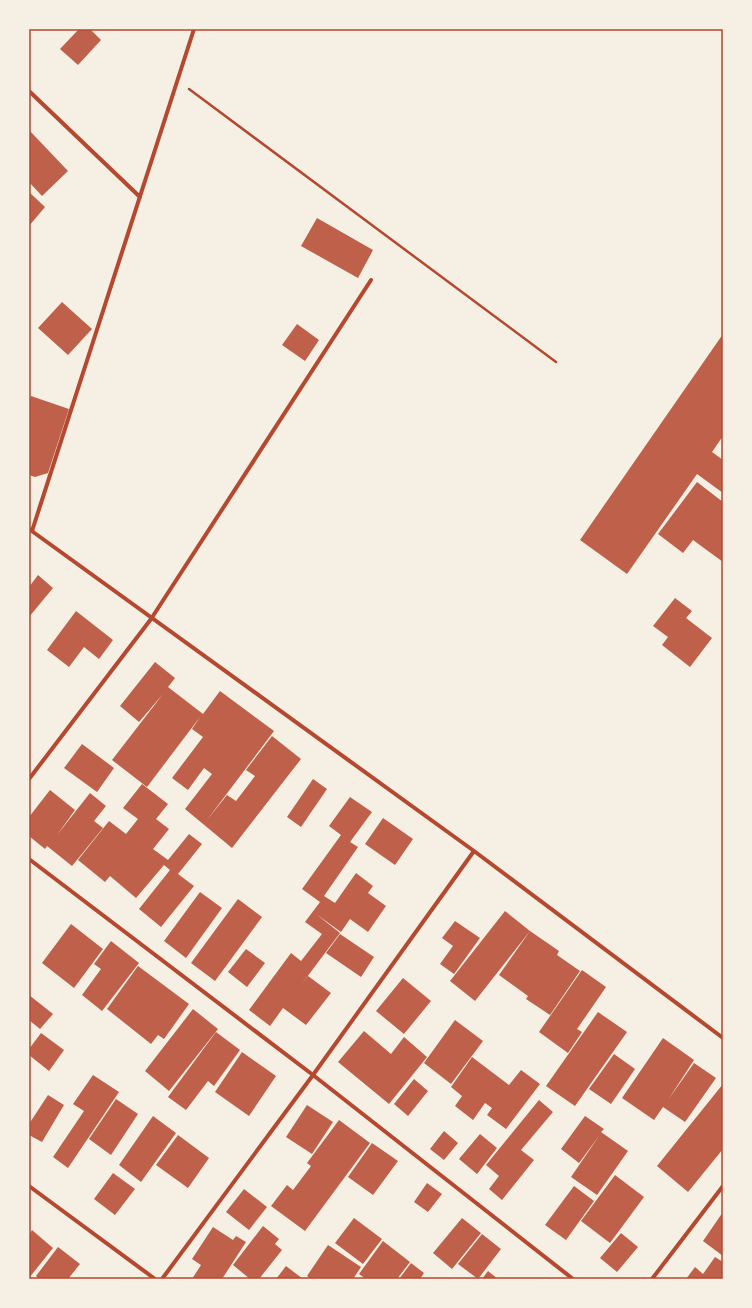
<svg xmlns="http://www.w3.org/2000/svg" width="752" height="1308" font-family="Manrope,sans-serif">
  <rect width="100%" height="100%" fill="#f6efe4"/>
  <!-- building -->
  <path fill="#bf614a" d="M79,29h11l11,11 -23,25 -18,-16z
    M29,130l39,41 -26,25 -13,-14z
    M29,192l16,15 -16,19z
    M317,218l56,32 -15,28 -57,-32z
    M62,302l30,27 -24,26 -30,-27z
    M297,324l22,16 -14,21 -23,-16z
    M723,334v102l-11,16 11,8v33l-26,-19 -70,100 -47,-34z
    M31,396l38,13 -21,64 -13,4 -6,-2v-74z
    M697,482l26,20v60l-30,-22 -10,13 -25,-19z
    M38,575l15,13 -24,29v-30z
    M675,598l17,13 -6,7 26,20 -22,29 -28,-22 6,-8 -15,-11z
    M76,611l37,29 -14,19 -15,-12 -15,20 -22,-17z
    M155,662l20,16 -7,9 35,27 17,-23 54,40 -67,89 20,-25 9,6 19,-25 -9,-6 26,-34 29,23 -69,89 -47,-39 27,-35 -8,-6 -16,22 -16,-12 31,-41 -11,-8 8,-12 -53,70 -35,-27 51,-66 -24,28 -19,-16z
    M82,744l32,24 -17,24 -33,-24z
    M313,779l14,10 -26,38 -14,-10z
    M142,784l26,20 -12,15 13,10 -16,20 15,11 21,-26 13,10 -24,30 16,12 -33,41 -22,-18 31,-39 -6,-5 -28,33 -26,-22 -5,6 -27,-22 31,-39 17,13 12,-15 -15,-11z
    M50,790l25,20 -18,25 33,-42 16,13 -12,15 9,7 -31,38 -25,-20 -2,3 -16,-13v-19z
    M350,797l22,15 -22,30 8,5 -34,49 11,7 21,-30 17,13 -5,7 18,13 -18,26 -18,-13 -9,13 -25,-18 24,19 -39,52 7,-9 23,17 -25,32 -23,-17 -13,18 -21,-16 42,-57 10,8 21,-27 -17,-12 15,-20 -18,-13 39,-54 -12,-9z
    M383,818l30,21 -18,26 -30,-21z
    M200,892l22,16 -36,50 -22,-17z
    M238,899l24,18 -47,64 -24,-18z
    M505,911l25,20 -55,70 -25,-20z
    M455,921l25,17 -26,36 -14,-10 13,-18 -11,-8z
    M71,924l32,25 -29,39 -32,-25z
    M530,931l29,20 -2,4 23,16 -30,44 -24,-16 2,-3 -29,-21z
    M340,934l34,23 -13,20 -35,-24z
    M111,941l28,22 -37,48 -20,-16 19,-26 -7,-5z
    M246,949l19,14 -18,24 -19,-15z
    M138,966l51,38 -25,35 -6,-4 -7,9 -44,-35z
    M582,970l24,17 -29,42 5,3 -14,21 -29,-21z
    M403,978l28,23 -27,33 -28,-23z
    M29,995l24,19 -13,15 -11,-9z
    M193,1009l25,20 -49,62 -24,-20z
    M598,1012l29,20 -52,74 -29,-20z
    M455,1020l28,21 -32,43 -27,-21z
    M364,1031l27,23 13,-17 23,20 -38,47 -51,-42z
    M216,1032l24,18 -26,36 -6,-5 -22,29 -18,-13z
    M41,1033l23,17 -15,21 -20,-16v-6z
    M663,1038l31,22 -26,40 26,-37 22,15 -31,44 -22,-15 -9,13 -32,-22z
    M242,1052l34,24 -27,40 -34,-24z
    M614,1054l21,15 -24,35 -22,-15z
    M472,1057l37,28 12,-15 19,14 -34,45 -19,-14 5,-7 -7,-5 -12,17 -18,-14 7,-10 -11,-9z
    M93,1075l26,17 -51,76 -15,-11 31,-46 -11,-7z
    M414,1079l14,12 -20,25 -14,-12z
    M723,1084v65l-35,43 -31,-26z
    M48,1095l16,10 -22,37 -13,-7v-11z
    M116,1099l22,15 -27,41 -22,-16z
    M539,1100l14,12 -32,38 13,10 -32,40 -13,-11 10,-13 -13,-11z
    M307,1105l26,17 -21,32 -26,-17z
    M153,1116l23,17 -35,49 -22,-17z
    M585,1116l19,13 -3,3 27,19 -31,44 -26,-18 28,-41 -20,27 -18,-14z
    M339,1120l31,23 -65,88 -34,-25 16,-21 6,5 18,-24 -4,-3z
    M444,1131l14,12 -14,17 -14,-11z
    M480,1134l17,14 -20,26 -18,-15z
    M178,1135l31,23 -21,30 -32,-23z
    M372,1143l26,18 -25,34 -25,-18z
    M113,1173l22,16 -20,26 -21,-16z
    M615,1175l29,22 -34,46 -29,-22z
    M427,1183l15,11 -14,18 -14,-10z
    M574,1186l20,15 -28,39 -21,-15z
    M244,1189l23,18 -18,23 -23,-18z
    M723,1212v44l-20,-15z
    M354,1218l28,21 -19,25 -28,-21z
    M462,1218l19,15 -29,36 -19,-16z
    M263,1226l16,13 -4,5 7,6 -23,29h-9l-17,-14z
    M213,1227l20,13 3,-4 10,6 -24,37h-30l9,-14 -9,-6z
    M32,1230l21,18 -24,30v-43z
    M621,1233l17,14 -21,25 -17,-14z
    M482,1234l19,15 -23,30 -20,-15z
    M383,1241l27,21 -13,17h-31l-7,-5z
    M328,1245l33,22 -8,12h-42l-4,-3z
    M58,1247l22,17 -12,15h-29l-3,-3z
    M715,1257l8,5v17h-37l9,-12 8,7z
    M411,1263l13,10 -4,6h-21z
    M286,1266l17,13h-27z
    M488,1271l10,8h-16z"/>
  <g fill="none" stroke-linecap="round" stroke-linejoin="round">
    <!-- path -->
    <path stroke="#b5482f" stroke-width="2.5" d="M189,89l367,273"/>
    <!-- minor -->
    <path stroke="#b5482f" stroke-width="4" d="M29,91l111,106
      M29,529l445,322 249,187
      M32,531l162,-502
      M29,779l122,-160 220,-339
      M29,859l284,216 260,204
      M29,1186l126,93
      M162,1279l151,-204 161,-224
      M652,1279l71,-93"/>
  </g>
  <!-- border -->
  <rect width="752" height="1308" fill="none" stroke="#f6efe4" stroke-width="60"/>
  <rect x="30" y="30" width="692" height="1248" fill="none" stroke="#b5482f" stroke-width="1.5"/>
</svg>
